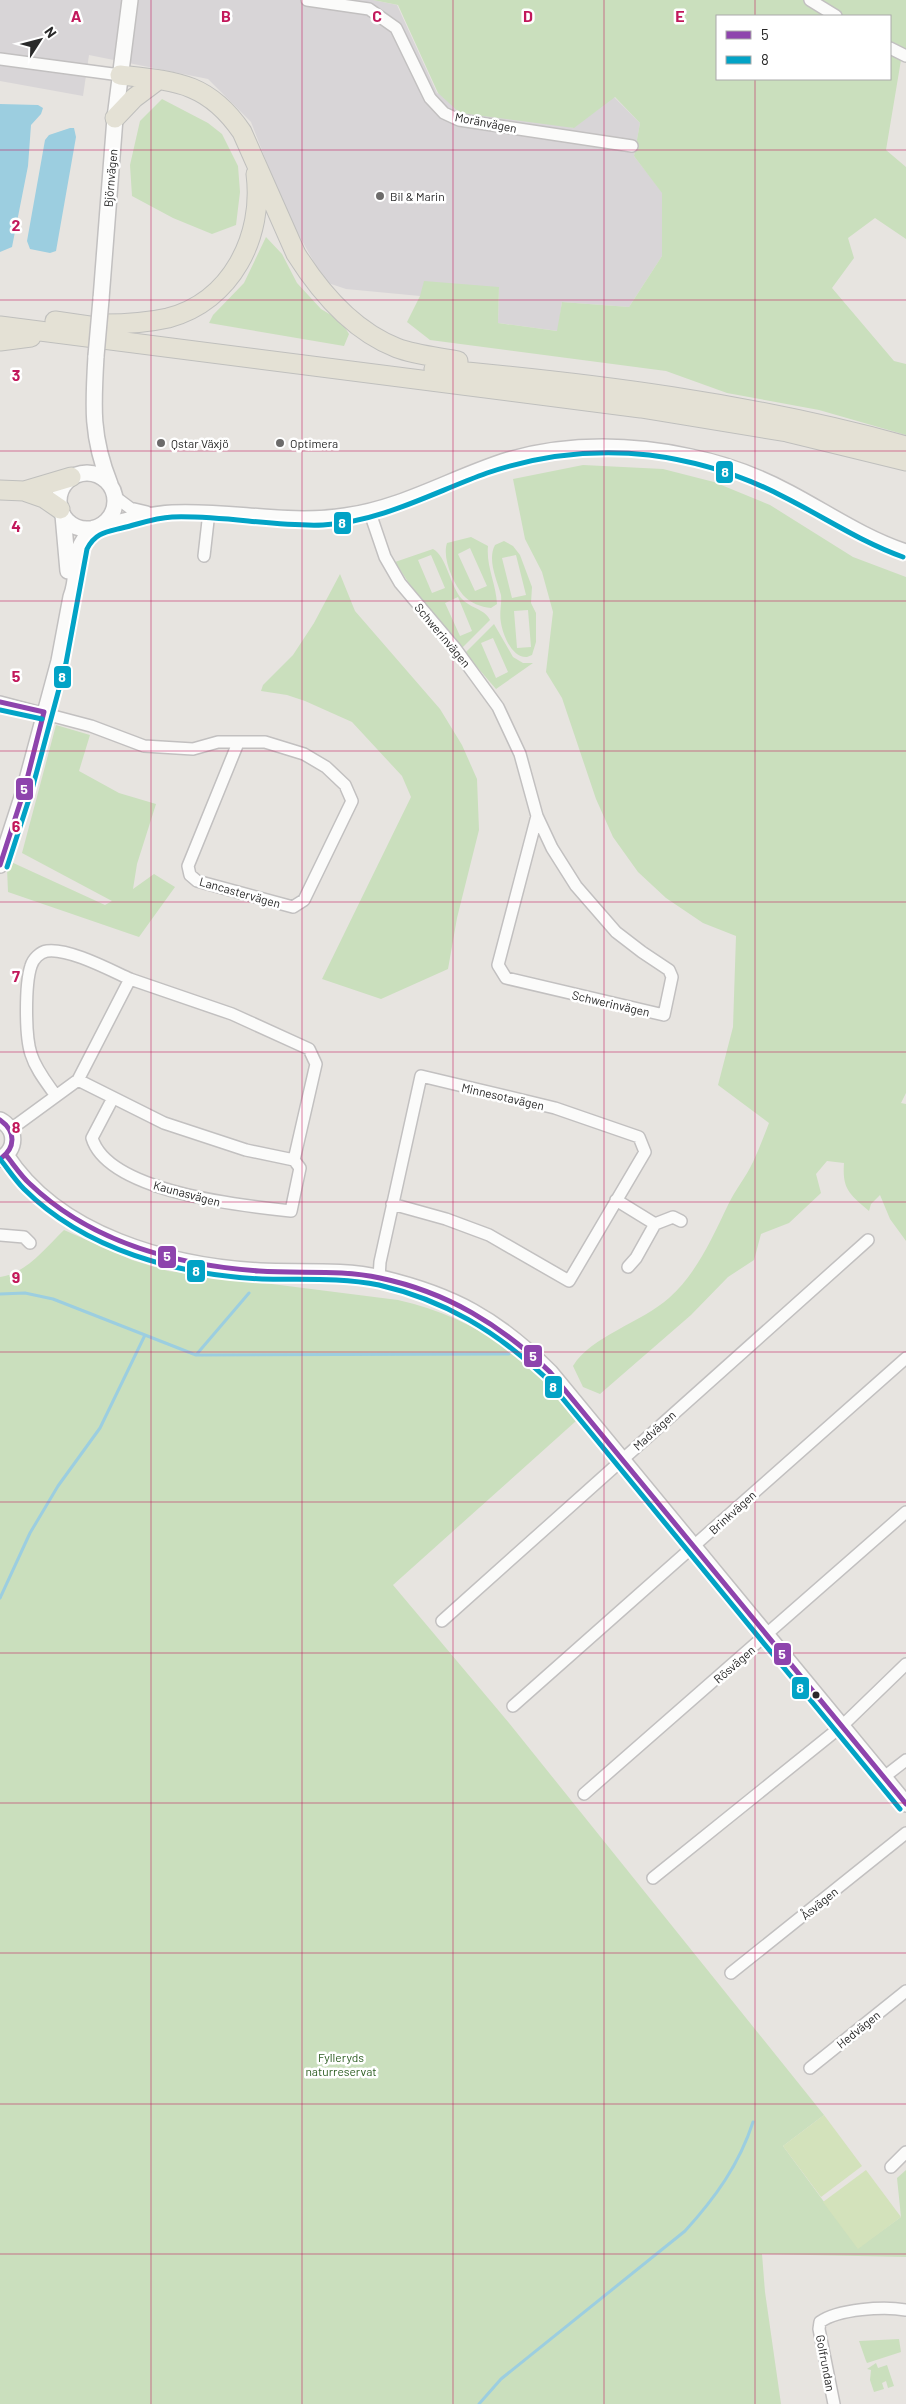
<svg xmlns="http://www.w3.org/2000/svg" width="906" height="2404" font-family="Barlow,sans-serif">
  <rect width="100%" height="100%" fill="#e7e4e0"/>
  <!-- industrial -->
  <path fill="#d8d5d7" d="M0,0h373l24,5 40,88 136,35 41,-31 26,26 -6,33 28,36v64l-33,51 -67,-5 -4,29 -60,-8 1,-36 -79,9 -74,-7 -21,-7 -40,-72 -34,-88 -43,-43 -119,-24 -6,41 -83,-15z"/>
  <!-- green -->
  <path fill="#cadfbd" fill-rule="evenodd" d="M373,0h533v51l-5,9 -15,90 20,17v72l-31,-21 -27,20 6,20 -22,30 62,73 12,3v71l-87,-25 -92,-17 -61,-22 -236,-31 -23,-18 13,-26 4,-15 75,6 -1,36 59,8 5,-29 67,5 33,-51v-63l-28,-37 6,-33 -25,-26 -41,31 -114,-15 -22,-20 -40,-88zM717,16h173v63h-173z
    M162,99l46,24 14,11 16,32 2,26 -4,33 -24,9 -39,-16 -41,-22 -2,-31 10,-44z
    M266,237l16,17 15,29 24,26 20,12 8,13 -5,12 -135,-23 4,-8 31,-32z
    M583,465l80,4 51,13 56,23 83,52 53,20v516l-5,10 5,1v137l-16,-22 -10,-24 -9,9 -2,7c-19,-17 -27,-21 -25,-48l-17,-2 -11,13 5,19 -32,30 -28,11 -7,26 -26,17 -37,38 -91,79 -17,-7 -10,-21c18,-30 68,-43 96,-68 28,-25 43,-60 59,-93 7,-15 18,-28 25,-43 6,-13 11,-26 16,-39l-51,-38 15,-58 3,-91 -33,-13 -37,-25 -28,-26 -25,-35 -17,-38 -34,-101 -16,-26 7,-60 -11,-40 -17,-33 -12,-60z
    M471,537l17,9c-2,21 8,37 9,58l-6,4c-10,-1 -21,-5 -28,-13 -10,-12 -21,-37 -16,-52zM470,548l17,38 -12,5 -17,-37z
    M504,541l9,5 7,9 12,32 -1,16 5,10v29l-4,13 -5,2c-15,1 -24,-22 -26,-34 -2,-10 1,-19 0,-28 -4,-15 -14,-35 -6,-50zM516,555l10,40 -14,3 -10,-40zM528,610l3,37 -14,1 -3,-37z
    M433,549c13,6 18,39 29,50 8,9 23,10 28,21l-28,28 -42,-48 -25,-38zM431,555l14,33 -13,5 -14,-33zM458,597l14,34 -12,5 -15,-33z
    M340,574l15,37 85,98 22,36 15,34 2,51 -22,88 -9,51 -67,30 -59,-20 89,-182 -9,-21 -50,-54 -47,-21 -18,-6 -26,-4 2,-6 30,-30 21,-32z
    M494,624l19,33 10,6h10l-37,26 -31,-36zM493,638l15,34 -12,6 -15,-35z
    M56,725l34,10 -11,36 40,22 37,11 -19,60 -4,25 21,-15 21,13 -36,50 -131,-45 -1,-24 2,-7 96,44 7,-4 -90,-48z
    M64,1230l68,30 36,11 230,29c72,16 137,58 178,121l-183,164 116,138 315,392 -41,31 75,102 43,-31 -4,-39 9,-8v87l-144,-3 3,38 16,112h-781v-1127c26,-3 46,-30 64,-47z
    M899,2339l2,13 -34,11 -1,-2 -7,-20z
    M876,2363l2,5 9,-3 7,21 -6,2 -2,-7 -4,2 2,6 -10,3 -4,-12 1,-10 -4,-1z"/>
  <!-- pitch -->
  <path fill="#d3e2bb" d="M824,2115l38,51 -41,31 -38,-51z
    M866,2170l35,47 -43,32 -35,-47z"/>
  <!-- water -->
  <path fill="#9ccee0" d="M0,104l38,1 5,3 -2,6 -10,11 -3,41 -16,81 -12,5z
    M70,128h4l2,9 -20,114 -6,2 -20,-4 -3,-8 18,-101 4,-5z"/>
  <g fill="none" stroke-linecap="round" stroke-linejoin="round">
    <!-- stream -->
    <path stroke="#9ccee0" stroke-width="3" d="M0,1294l25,-1 28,6 143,56 313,-1
      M196,1355l53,-62
      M0,1598l30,-65 28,-47 42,-58 45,-93
      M479,2404l22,-25 184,-148c30,-33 54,-66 68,-109"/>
    <defs>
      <path id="minor" d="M307,0l62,9 27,19 34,70 14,15 15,7 173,26
        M810,0l26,16
        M890,48l16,8
        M0,59l120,16
        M114,496l16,12 17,4
        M369,510l16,47 15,26 55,65 43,59 22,47 17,62 15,32 24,38 40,46 26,20 27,18 3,7 -8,38 -158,-37 -8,-13 39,-149
        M102,524c24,-5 46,-12 70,-13 58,-3 115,12 173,3 58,-8 108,-39 163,-56 60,-17 123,-16 183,-3 35,7 67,19 99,36 38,20 74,45 116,59
        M204,556l5,-44
        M0,702l91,24 53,20 49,3 25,-7h47l39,12 22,13 19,18 7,16 -48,99 -11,7 -96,-26 -7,-6 -2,-9 50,-123
        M78,1080l86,43 82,27 48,10 6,8 -9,43c-48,-5 -183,-19 -199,-73l21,-40
        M56,1096c-9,-13 -20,-26 -25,-42 -6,-18 -6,-70 0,-88 2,-7 9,-14 16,-15 22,-3 63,19 83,28
        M11,1129l67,-49 52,-101 102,35 77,35 7,15 -22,96
        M616,1200l39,24 18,-7 8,4
        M0,1235l24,2 6,6
        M628,1267l8,-9 19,-34
        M379,1278l1,-16 41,-186 134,32 84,29 6,15 -76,129 -80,-46 -43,-16 -54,-15
        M442,1621l426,-381
        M513,1706l393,-348
        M884,1777l22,-17
        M584,1794l322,-282
        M653,1878l190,-153 63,-61
        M731,1973l175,-140
        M810,2068l96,-77
        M891,2167l15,-15
        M834,2404l-15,-75 1,-7c18,-13 64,-16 86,-12"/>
      <path id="tertiary" d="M101,299l14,-181 15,-118
        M96,356c-3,50 -5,81 14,128
        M59 501a28 28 0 1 1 56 0a28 28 0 1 1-56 0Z
        M63,515l5,56
        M0,865l24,-74 35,-130 12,-64c11,-29 -4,-43 23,-69
        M0,1120c17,9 17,30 0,39
        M6,1155c52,81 164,111 254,116 39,2 82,-2 121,7 72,17 116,41 169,94l356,432"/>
      <path id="primary" d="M120,75c55,6 88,7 122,57l54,122c24,38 57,77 101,94 19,7 41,9 61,13
        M115,118l19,-20 24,-18
        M55,321l62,9
        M103,324c22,0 43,-1 65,-6 64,-17 96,-82 88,-144
        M0,326l641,82 146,24 119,29
        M0,341l31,-4
        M434,369c159,14 318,34 472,77
        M0,490l24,1 47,-14
        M24,491l20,7 16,11"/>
    </defs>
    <!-- minor casing -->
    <use href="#minor" stroke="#c2c0c0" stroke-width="14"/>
    <!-- tertiary casing -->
    <use href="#tertiary" stroke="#c2c0c0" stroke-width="18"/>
    <!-- primary casing -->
    <use href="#primary" stroke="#bfbfbd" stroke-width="21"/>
    <!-- minor -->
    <use href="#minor" stroke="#fbfbfa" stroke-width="11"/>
    <!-- tertiary -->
    <use href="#tertiary" stroke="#fbfbfa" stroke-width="15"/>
    <!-- primary -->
    <use href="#primary" stroke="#e4e1d5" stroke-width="19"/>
    <defs>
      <path id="tertiary-bridge" d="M96,356l5,-57"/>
    </defs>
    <!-- tertiary-bridge casing -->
    <use href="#tertiary-bridge" stroke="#c2c0c0" stroke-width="18" stroke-linecap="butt"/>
    <!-- tertiary-bridge -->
    <use href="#tertiary-bridge" stroke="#fbfbfa" stroke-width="15"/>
    <defs>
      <path id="bus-1" d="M0,702l44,10
        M0,865l24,-74 20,-79
        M0,1120c16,11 16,28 0,39
        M6,1155c8,10 15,21 24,29 62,59 146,81 229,87 41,3 81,-2 121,7 67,14 121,47 170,94l356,432"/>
      <path id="bus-2" d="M0,710l42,9
        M7,867l24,-74 35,-130 21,-114c8,-16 19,-17 35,-21 17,-4 32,-10 50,-11 51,-2 101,10 151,8 58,-3 111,-33 164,-52 53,-18 106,-24 162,-18 47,6 93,20 135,42 40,20 77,45 119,60
        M0,1159c8,10 15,21 24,30 61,61 154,86 238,90 39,1 78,-2 117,6 65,15 117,46 166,92l355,432"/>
    </defs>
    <!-- bus-1 casing -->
    <use href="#bus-1" stroke="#fff" stroke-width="9"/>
    <!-- bus-2 casing -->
    <use href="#bus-2" stroke="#fff" stroke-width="9"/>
    <!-- bus-1 -->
    <use href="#bus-1" stroke="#8e44ad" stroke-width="5"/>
    <!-- bus-2 -->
    <use href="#bus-2" stroke="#02a3c6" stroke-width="5"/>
  </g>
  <!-- grid -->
  <path fill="none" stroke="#c2185b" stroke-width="1" stroke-opacity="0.55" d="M151,0v2404M302,0v2404M453,0v2404M604,0v2404M755,0v16M755,79v2325M0,150h906M0,300h906M0,451h906M0,601h906M0,751h906M0,902h906M0,1052h906M0,1202h906M0,1352h906M0,1502h906M0,1653h906M0,1803h906M0,1953h906M0,2104h906M0,2254h906"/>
  <!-- markers -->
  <g fill="#6c6b6a" stroke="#fff" stroke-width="2">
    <circle cx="380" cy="196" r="5"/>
    <circle cx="161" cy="443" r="5"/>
    <circle cx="280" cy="443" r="5"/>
  </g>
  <circle fill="#2a2a2a" stroke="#fff" stroke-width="2" cx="816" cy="1695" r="4.5"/>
  <g text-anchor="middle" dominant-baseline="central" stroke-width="5" stroke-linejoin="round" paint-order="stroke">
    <!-- street labels -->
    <g font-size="12" fill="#2a2a2a" stroke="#fff">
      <text transform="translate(486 122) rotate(11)">Moränvägen</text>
      <text transform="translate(110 178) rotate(-85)">Björnvägen</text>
      <text transform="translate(443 635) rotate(50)">Schwerinvägen</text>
      <text transform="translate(240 892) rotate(16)">Lancastervägen</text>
      <text transform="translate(611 1003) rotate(13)">Schwerinvägen</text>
      <text transform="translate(503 1096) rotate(13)">Minnesotavägen</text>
      <text transform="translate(187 1193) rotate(15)">Kaunasvägen</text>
      <text transform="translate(654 1430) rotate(-42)">Madvägen</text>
      <text transform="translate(732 1512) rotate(-42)">Brinkvägen</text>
      <text transform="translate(734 1664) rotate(-41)">Rösvägen</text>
      <text transform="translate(819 1903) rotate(-39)">Åsvägen</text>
      <text transform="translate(858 2029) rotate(-39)">Hedvägen</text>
      <text transform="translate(826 2363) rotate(79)">Golfrundan</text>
    </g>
    <!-- poi labels -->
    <g font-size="12" fill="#2a2a2a" stroke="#fff" text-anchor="start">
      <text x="390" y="196">Bil &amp; Marin</text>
      <text x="171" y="443">Qstar Växjö</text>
      <text x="290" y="443">Optimera</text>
    </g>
    <!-- park labels -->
    <g font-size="12" fill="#2d5e22" stroke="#fff">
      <text x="341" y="2057">Fylleryds<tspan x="341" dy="14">naturreservat</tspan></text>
    </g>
  </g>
  <g font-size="16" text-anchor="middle" font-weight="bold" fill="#c2185b" stroke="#fff" stroke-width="5" stroke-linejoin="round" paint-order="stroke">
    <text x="76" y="22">A</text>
    <text x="226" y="22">B</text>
    <text x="377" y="22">C</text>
    <text x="528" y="22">D</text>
    <text x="680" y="22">E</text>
    <text x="16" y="231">2</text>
    <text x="16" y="381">3</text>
    <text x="16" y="532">4</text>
    <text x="16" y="682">5</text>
    <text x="16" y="832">6</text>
    <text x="16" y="982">7</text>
    <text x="16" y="1133">8</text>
    <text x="16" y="1283">9</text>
  </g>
  <g stroke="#fff" stroke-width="2">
    <rect x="715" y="460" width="19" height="24" rx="5" fill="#02a3c6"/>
    <rect x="333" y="511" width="19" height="24" rx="5" fill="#02a3c6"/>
    <rect x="53" y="665" width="19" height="24" rx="5" fill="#02a3c6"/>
    <rect x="15" y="777" width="19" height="24" rx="5" fill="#8e44ad"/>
    <rect x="157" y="1245" width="20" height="24" rx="5" fill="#8e44ad"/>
    <rect x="186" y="1259" width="20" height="24" rx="5" fill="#02a3c6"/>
    <rect x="523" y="1344" width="20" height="24" rx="5" fill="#8e44ad"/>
    <rect x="544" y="1375" width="19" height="24" rx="5" fill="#02a3c6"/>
    <rect x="773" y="1642" width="19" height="24" rx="5" fill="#8e44ad"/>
    <rect x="791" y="1676" width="19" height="24" rx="5" fill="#02a3c6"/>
  </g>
  <g font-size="14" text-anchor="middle" font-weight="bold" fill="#fff">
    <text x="725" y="477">8</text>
    <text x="342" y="528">8</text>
    <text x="62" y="682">8</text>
    <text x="24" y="794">5</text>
    <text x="167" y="1261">5</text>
    <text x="196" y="1276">8</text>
    <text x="533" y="1361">5</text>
    <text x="553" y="1392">8</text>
    <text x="782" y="1659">5</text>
    <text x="800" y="1693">8</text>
  </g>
  <!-- legend -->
  <rect x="716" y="15" width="175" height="65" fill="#ffffff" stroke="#aaaaaa"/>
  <rect x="726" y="31" width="25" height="8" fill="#8e44ad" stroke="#aaaaaa"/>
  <text x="761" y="40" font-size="15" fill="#2a2a2a">5</text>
  <rect x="726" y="56" width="25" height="8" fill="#02a3c6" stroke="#aaaaaa"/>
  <text x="761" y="65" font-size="15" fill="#2a2a2a">8</text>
  <!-- north arrow -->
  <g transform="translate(40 40) rotate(54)" stroke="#ffffff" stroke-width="4" paint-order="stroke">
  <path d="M0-4L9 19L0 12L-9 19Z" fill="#2a2a2a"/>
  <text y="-8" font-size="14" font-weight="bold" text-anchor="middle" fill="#2a2a2a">N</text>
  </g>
</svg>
